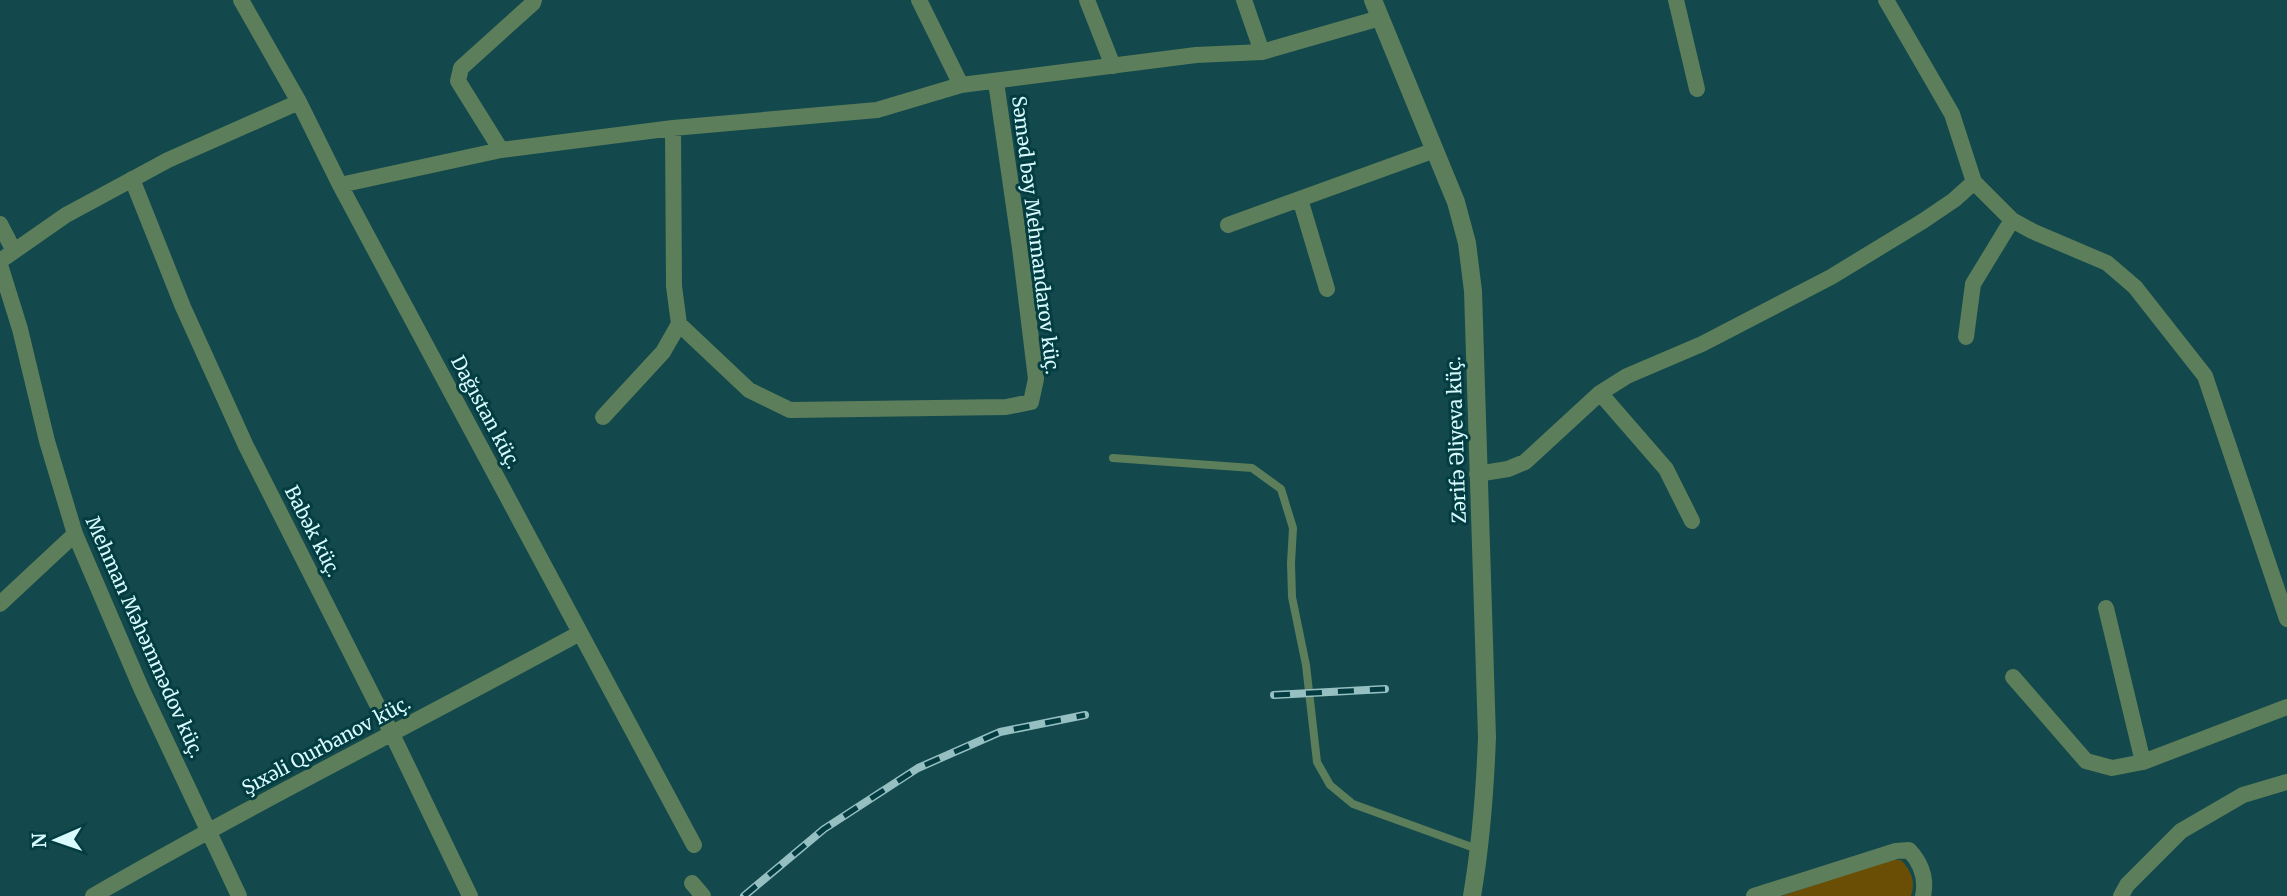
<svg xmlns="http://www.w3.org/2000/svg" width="2287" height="896" font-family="Merriweather,serif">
  <rect width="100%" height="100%" fill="#13484c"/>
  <!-- green -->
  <path fill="#6b4e05" d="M1886,860h15c10,10 15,22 10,36h-129z"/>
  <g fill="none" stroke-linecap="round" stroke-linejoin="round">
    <!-- service -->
    <path stroke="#5c7e5a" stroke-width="8" d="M1113,458l139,10 29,21 12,39 -2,35 1,34 14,68 11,97 13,23 23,19 127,46"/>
    <!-- minor -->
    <path stroke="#5c7e5a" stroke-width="16" d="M241,0l58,102 41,83 354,660
      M919,0l42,85
      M1087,0l26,66
      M1244,0l18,52
      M1676,0l21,89
      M1886,0l66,114 22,68
      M673,128l1,158 5,38 70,66 41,20 216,-3 25,-5 5,-23 -16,-131 -24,-166
      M501,150l-43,-69 3,-13 72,-65 1,-3
      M132,179l51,128 63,139 146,288 78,162
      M1974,182l38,38 20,11 75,32 28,24 70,89 82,243
      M340,185l161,-35 172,-22 204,-18 84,-25 235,-30 66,-3 118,-34
      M1300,199l27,90
      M0,224l14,27
      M1228,225l207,-75
      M0,261l66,-46 102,-55 131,-58
      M0,265l20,64 27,112 28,93 66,154 98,208
      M1966,337l7,-53 39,-64
      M1600,393l66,76 26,52
      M603,417l60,-65 16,-28
      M1477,474l31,-5 17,-7 75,-69 27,-17 75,-32 129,-67 92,-56 31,-21 20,-18
      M0,604l75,-70
      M2106,608l37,154
      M2013,677l73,84 26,7 31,-6 144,-55
      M692,883l11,13
      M93,896c160,-92 325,-175 487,-263
      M1754,896l142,-45 13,-1c12,13 18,28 14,46
      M2121,896l6,-11 54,-54 62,-36 44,-13"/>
    <!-- tertiary -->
    <path stroke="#5c7e5a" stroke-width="18" d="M1373,0l83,202 11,41 6,48 14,446c-2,54 -6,106 -15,159"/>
    <defs>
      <path id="rail" d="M1274,695l111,-6
        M744,896l80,-67 94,-61 82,-36 85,-17"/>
    </defs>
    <!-- rail casing -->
    <use href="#rail" stroke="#96bfc2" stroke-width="8"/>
    <!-- rail -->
    <use href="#rail" stroke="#033d41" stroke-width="5" stroke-dasharray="16" stroke-linecap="butt"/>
  </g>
  <g text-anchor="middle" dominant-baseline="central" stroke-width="6" stroke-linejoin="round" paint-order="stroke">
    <!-- street labels -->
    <g font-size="19" fill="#d8fbfe" stroke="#033d41">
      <text transform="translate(1036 235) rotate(83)">Səməd bəy Mehmandarov küç.</text>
      <text transform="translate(486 412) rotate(62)">Dağıstan küç.</text>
      <text transform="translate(1456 440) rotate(-92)">Zərifə Əliyeva küç.</text>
      <text transform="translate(313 531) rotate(63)">Babək küç.</text>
      <text transform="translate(145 637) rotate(66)">Mehman Məhəmmədov küç.</text>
      <text transform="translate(326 745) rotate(-28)">Şıxəli Qurbanov küç.</text>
    </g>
  </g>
  <!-- north arrow -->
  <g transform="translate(56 840) rotate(268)" stroke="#033d41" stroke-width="5" paint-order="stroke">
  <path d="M0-5L12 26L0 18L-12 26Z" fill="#d8fbfe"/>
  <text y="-10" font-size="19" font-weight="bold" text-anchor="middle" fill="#d8fbfe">N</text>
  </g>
</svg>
